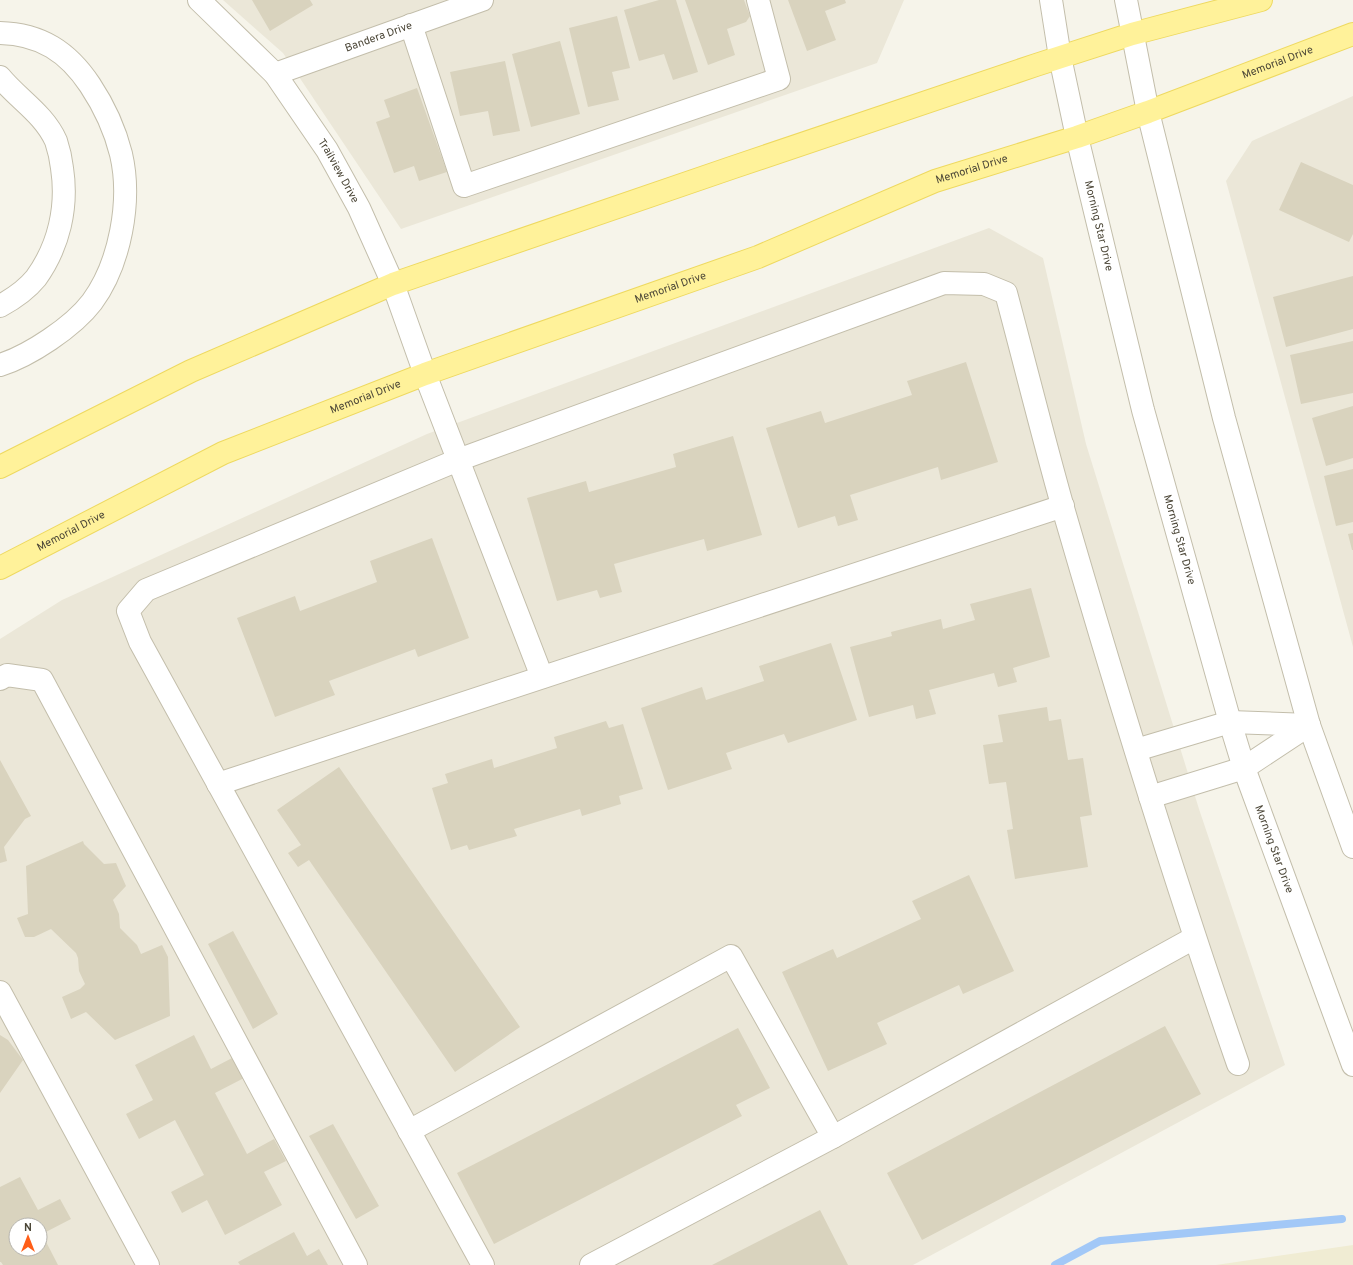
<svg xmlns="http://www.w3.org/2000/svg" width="1353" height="1265" font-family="Overpass,sans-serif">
  <rect width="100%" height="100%" fill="#f6f4ea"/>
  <!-- residential -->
  <path fill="#ebe7d8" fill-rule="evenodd" d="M223,0h681l-27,63 -476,166 -118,-176z
    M1353,96v551l-127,-466 26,-40z
    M989,228l54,30 43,186 113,365 86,256 -372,200h-913v-626l62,-39 365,-166zM16,1225h24v24h-24z"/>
  <!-- education -->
  <path fill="#f0ecd3" d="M1353,1245v20h-137z"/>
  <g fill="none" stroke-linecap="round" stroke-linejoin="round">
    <!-- stream -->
    <path stroke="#a2c8f7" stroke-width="8" d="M1055,1265l45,-24 242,-22"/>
  </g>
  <!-- building -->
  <path fill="#d9d3be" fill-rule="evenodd" d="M252,0h58l3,5 -43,26z
    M659,0h17l22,72 -25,8 -9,-26 -25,7 -15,-51z
    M685,0h59l6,16 -4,6 -19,7 8,26 -27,10z
    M788,0h57l1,3 -21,8 11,29 -29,11z
    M617,16l13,52 -18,4 7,28 -31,7 -19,-79z
    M560,41l20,73 -49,13 -19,-73z
    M505,61l15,70 -27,5 -5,-25 -28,5 -10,-44z
    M417,88l30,84 -28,9 -5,-15 -20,7 -18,-51 14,-5 -6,-17z
    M1301,162l52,23v49l-4,8 -70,-32z
    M1353,276v53l-67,18 -13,-50z
    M1353,341v52l-52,11 -11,-49z
    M966,362l32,100 -57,18 -3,-13 -88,28 8,25 -20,6 -3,-10 -37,12 -32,-100 55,-17 4,12 87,-28 -5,-14z
    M1353,406v52l-27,8 -14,-48z
    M733,436l29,99 -55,16 -3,-12 -90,25 8,28 -22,6 -3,-8 -40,11 -30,-103 59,-17 3,11 87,-25 -3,-13z
    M1353,469v53l-17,4 -12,-50z
    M1353,533v17h-1l-4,-16z
    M432,538l37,100 -51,19 -3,-8 -86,32 6,14 -60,22 -38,-99 58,-22 5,15 77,-29 -7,-21z
    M1031,588l19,69 -37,11 4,14 -19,5 -4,-14 -65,17 7,24 -20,5 -3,-14 -44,12 -19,-70 42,-11 -1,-4 50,-13 2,10 32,-9 -5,-16z
    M831,643l26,77 -69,23 -4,-9 -58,19 6,16 -64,21 -27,-82 61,-21 4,13 58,-19 -5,-15z
    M1047,707l2,14 12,-2 7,41 15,-2 9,57 -12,2 8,50 -73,12 -8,-49 6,-1 -7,-47 -17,2 -6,-39 20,-3 -5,-27z
    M606,721l3,7 14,-4 20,65 -24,7 2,8 -39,12 -2,-7 -66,20 3,7 -48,14 -2,-5 -16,5 -19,-62 16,-5 -3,-9 47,-15 2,9 63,-20 -3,-11z
    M0,760l31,56 -6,3 -21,28 3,14 -7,2z
    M339,767l181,260 -65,45 -146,-212 -11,7 -10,-14 13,-8 -24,-35z
    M83,841l1,3 20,20 12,-1 10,23 -13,14 6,14 1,14 17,17 4,9 21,-9 6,12 2,59 -55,24 -29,-28 -15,7 -9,-22 18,-8 5,-5 -6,-13 -1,-13 -2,-5 -25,-24 -17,8h-9l-8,-19 11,-4 -2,-48z
    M969,875l45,96 -51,23 -4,-9 -82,38 10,21 -59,27 -46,-99 51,-23 4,9 84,-39 -9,-18z
    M233,931l45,83 -25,15 -45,-85z
    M1165,1026l36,68 -279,146 -35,-67z
    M738,1028l32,60 -34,17 6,11 -248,128 -37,-71z
    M0,1035l8,5 15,20 -23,33z
    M194,1035l17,34 23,-12 10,21 -29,15 32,61 27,-15 12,22 -22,11 18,33 -57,30 -18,-35 -25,13 -11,-21 33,-17 -29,-55 -36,19 -13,-25 27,-14 -18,-35z
    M333,1124l46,82 -23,13 -47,-83z
    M20,1177l18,33 22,-11 11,20 -29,15 16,31h-55l-2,-3h-1v-75zM16,1225h24v24h-24z
    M820,1210l28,55h-136z
    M294,1232l13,24 12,-7 9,16h-88l-2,-3z"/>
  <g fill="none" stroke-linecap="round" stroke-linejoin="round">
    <defs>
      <g id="minor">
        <path id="s1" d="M199,0l76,74 52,76 32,58 34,76 32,90 117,303"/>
        <path id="s2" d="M1051,0l9,57 17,80 66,273 87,312 14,46 109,297"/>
        <path d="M1126,0l22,112 76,306 85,307 44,122"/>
        <path d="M411,25l53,161 315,-107 -21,-79"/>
        <path d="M0,33c41,1 68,19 90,52 14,21 25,45 31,69 11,47 -1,110 -29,148 -19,25 -63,54 -92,63"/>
        <path id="s3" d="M275,74l207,-74"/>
        <path d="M0,77c18,22 44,37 56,64 3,9 5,18 6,27 6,39 -3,78 -26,110 -9,11 -23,21 -36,28"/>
        <path d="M0,679l7,-4 35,5 314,585"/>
        <path d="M1136,750l94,-28 79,3"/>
        <path d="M218,784l845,-278"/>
        <path d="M1150,797l94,-29 65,-43"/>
        <path d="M0,992l148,273"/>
        <path d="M409,1131l322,-175 102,181"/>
        <path d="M483,1265l-343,-623 -12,-31 18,-21 312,-130 486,-177 40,1 22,9c19,71 37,144 57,215 54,186 111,372 175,556"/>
        <path d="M591,1265l242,-128 361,-199"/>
      </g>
      <g id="major">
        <path d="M0,467l191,-96 202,-87 338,-116 305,-103 96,-31 129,-34"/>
        <path id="s4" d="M0,568l223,-115 202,-79 333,-117 177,-76 142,-44 71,-25 205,-78"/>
      </g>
    </defs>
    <!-- minor casing -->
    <use href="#minor" stroke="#c3beab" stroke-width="24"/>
    <!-- major casing -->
    <use href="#major" stroke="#eed960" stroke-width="24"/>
    <!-- minor -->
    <use href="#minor" stroke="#fff" stroke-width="22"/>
    <!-- major -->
    <use href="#major" stroke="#fff29a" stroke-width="22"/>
  </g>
  <g text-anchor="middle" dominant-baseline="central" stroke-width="3" stroke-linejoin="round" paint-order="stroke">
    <!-- street labels -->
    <g font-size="11" fill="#4b4637" stroke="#fff">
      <text stroke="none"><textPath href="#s3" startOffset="110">Bandera Drive</textPath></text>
      <text stroke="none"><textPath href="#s4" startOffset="1376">Memorial Drive</textPath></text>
      <text stroke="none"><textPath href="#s4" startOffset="1052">Memorial Drive</textPath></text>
      <text stroke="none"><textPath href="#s1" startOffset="222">Trailview Drive</textPath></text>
      <text stroke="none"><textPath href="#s2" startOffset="231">Morning Star Drive</textPath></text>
      <text stroke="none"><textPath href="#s4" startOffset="728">Memorial Drive</textPath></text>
      <text stroke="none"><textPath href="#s4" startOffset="404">Memorial Drive</textPath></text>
      <text stroke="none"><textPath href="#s4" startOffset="80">Memorial Drive</textPath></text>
      <text stroke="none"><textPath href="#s2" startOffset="555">Morning Star Drive</textPath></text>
      <text stroke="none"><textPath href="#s2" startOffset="879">Morning Star Drive</textPath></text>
    </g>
  </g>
  <!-- north arrow -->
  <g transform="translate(28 1237)"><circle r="19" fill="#ffffff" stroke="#b7b5af"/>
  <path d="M0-3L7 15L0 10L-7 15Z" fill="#ff5e18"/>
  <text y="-6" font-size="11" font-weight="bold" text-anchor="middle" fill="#4b4637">N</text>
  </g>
</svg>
